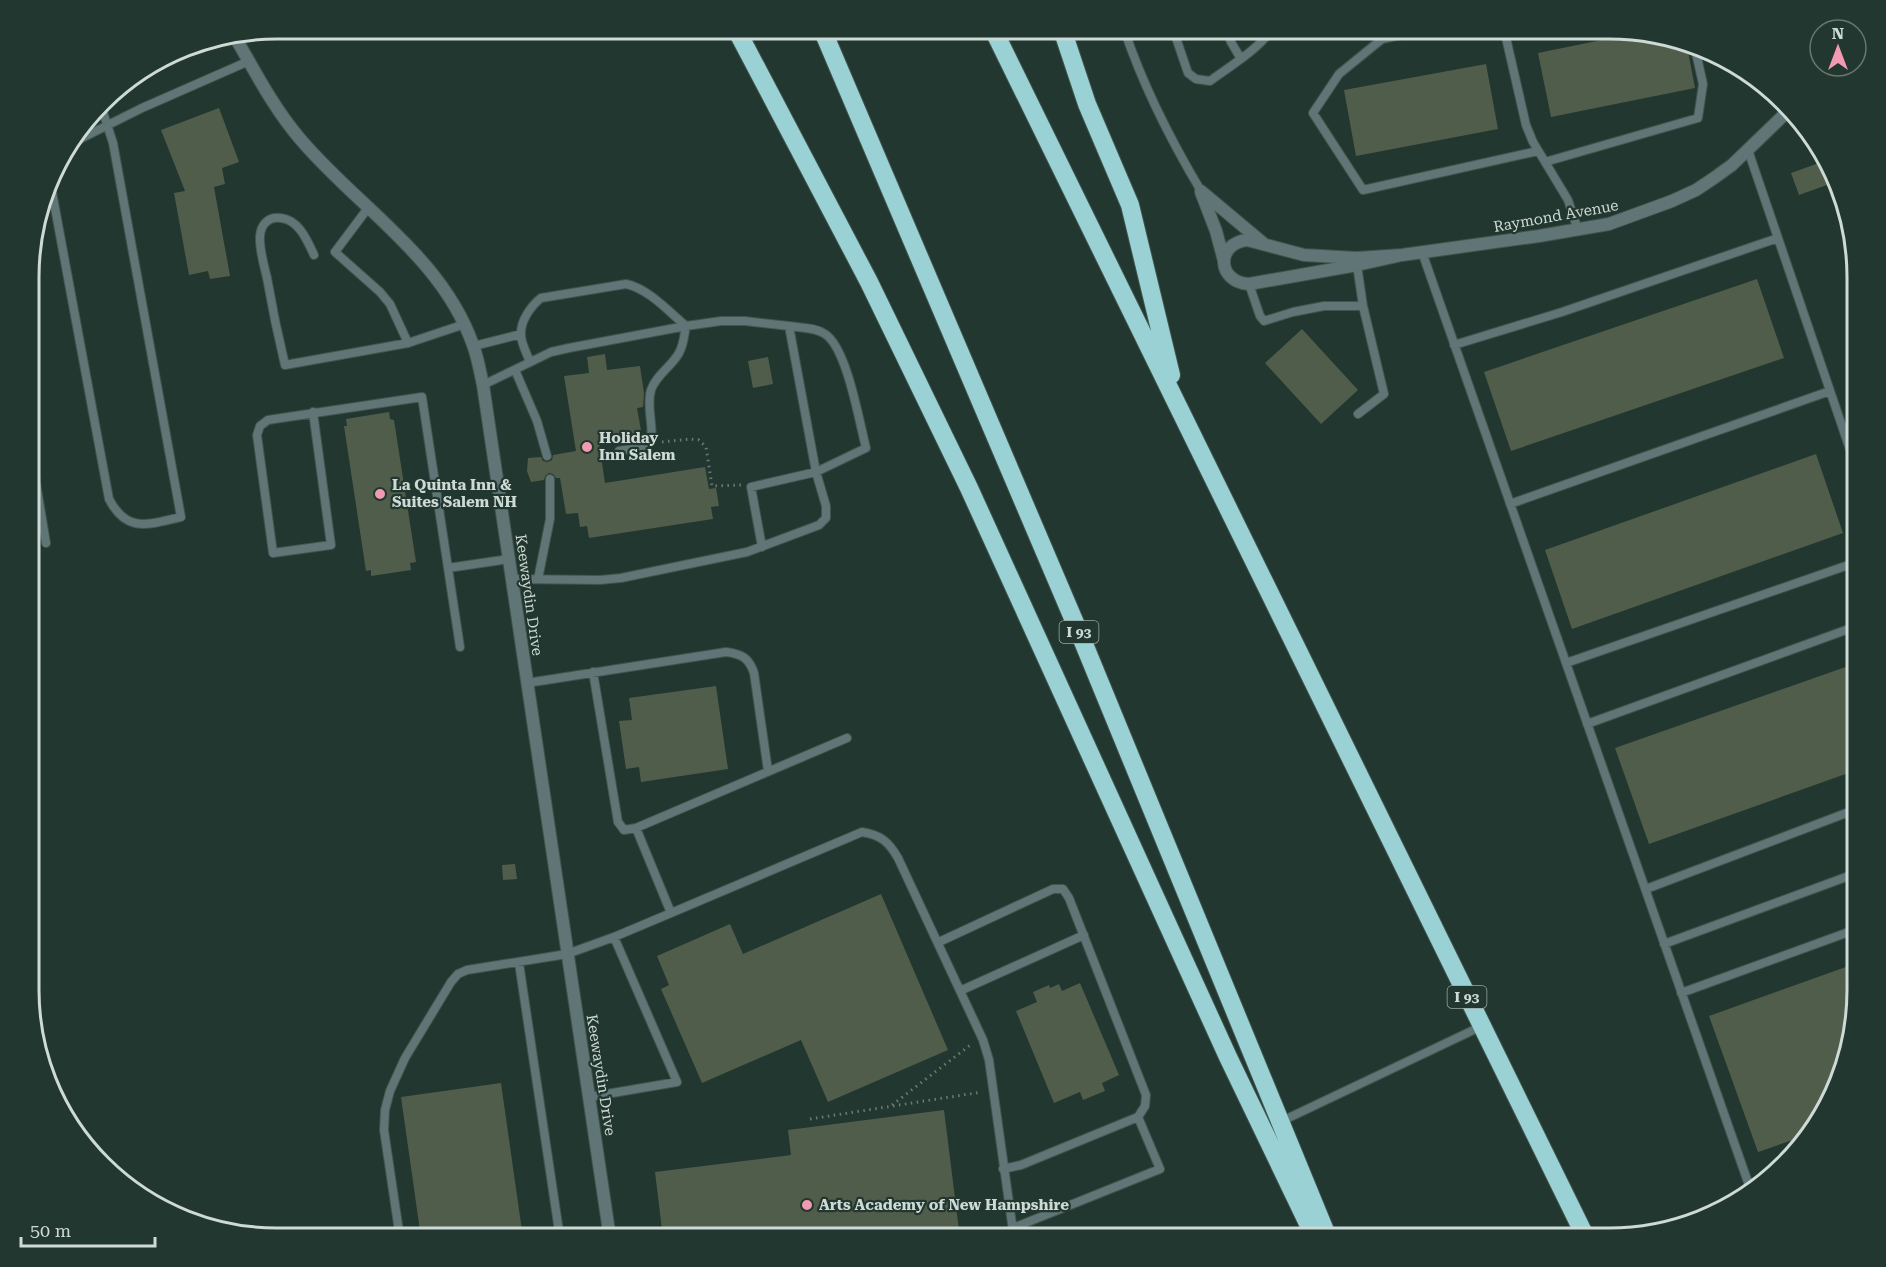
<svg xmlns="http://www.w3.org/2000/svg" width="1886" height="1267" font-family="'Roboto Serif',serif">
  <rect width="100%" height="100%" fill="#22372f"/>
  <!-- building -->
  <path fill="#515d4b" d="M1641,32l45,9 9,47 -144,29 -13,-64z
    M1486,64l12,65 -142,27 -12,-66z
    M219,108l20,54 -17,6 3,16 -11,3 16,89 -20,3 -2,-8 -19,4 -15,-82 11,-2 -24,-61z
    M1819,163l8,22 -28,10 -8,-22z
    M1757,279l27,79 -273,93 -27,-79z
    M1302,329l56,61 -37,34 -56,-61z
    M605,354l2,16 33,-4 4,27 -1,14 -6,1 5,28 -43,7 6,40 100,-16 4,22 7,-1 3,18 -8,1 2,12 -124,19 -2,-12 -7,1 -2,-14 -12,1 -6,-36h-4l-3,-4 -4,-1 -4,3 -1,4 -13,2 -4,-11 1,-13 13,-1 2,4 5,1 4,-2 1,-5 23,-4 -12,-75 25,-3 -2,-16z
    M768,357l5,27 -20,4 -5,-27z
    M389,412l1,7 4,1 22,142 -6,1 1,7 -40,6v-6l-5,1 -22,-145h3l-1,-7z
    M1816,454l27,79 -271,96 -27,-79z
    M1857,663v107l-208,74 -34,-96z
    M716,686l12,83 -87,13 -2,-15 -13,2 -7,-48 13,-1 -3,-22z
    M515,864l2,15 -14,1 -1,-15z
    M881,894l67,156 -120,52 -27,-62 -99,43 -41,-94 8,-4 -12,-29 73,-32 13,30z
    M1857,963v43l-13,64 -34,64 -52,18 -49,-136z
    M1080,983l39,92 -17,8 3,8 -22,9 -3,-8 -26,11 -38,-92 21,-9 -4,-10 16,-7 1,3 9,-4 3,7z
    M501,1083l22,155h-102l-20,-141z
    M944,1110l16,128h-297l-8,-66 136,-17 -3,-25z"/>
  <g fill="none" stroke-linecap="round" stroke-linejoin="round">
    <defs>
      <path id="lane" d="M1124,29c19,57 46,110 77,162
        M1173,29l15,44 8,6 14,2c19,-14 49,-32 62,-52
        M1226,29l5,13 10,17
        M1429,29l-47,10 -43,35 -26,39 50,77 175,-39
        M1504,29l22,96 7,17 35,58 10,30
        M72,143l70,-35 107,-47
        M1748,150l109,320
        M1545,162l153,-44 5,-34 -9,-40
        M50,181l59,318c18,35 40,25 72,18l-68,-374 -12,-37
        M368,208l-33,44 45,40 10,12 18,39
        M1422,252l328,936
        M314,255c-7,-15 -15,-35 -33,-37 -12,-2 -20,6 -21,18 -1,13 4,29 7,42 5,29 11,58 18,87l123,-22 57,-19
        M1357,265l6,41 21,88 -26,20
        M1249,284l11,32 4,5 29,-9 31,-6h39
        M1454,345l108,-33 216,-74
        M474,346l47,-12
        M530,362c-3,-8 -9,-19 -9,-27 -1,-14 10,-29 20,-37l85,-14c23,5 42,27 60,42 -2,9 -2,18 -7,27 -7,13 -23,22 -28,37 -5,17 3,35 0,52l-5,4 -27,5
        M515,370l22,51 10,35
        M483,385l68,-33 18,-4 117,-22 35,-5h24l44,5 27,146 10,34v12l-7,7 -72,27 -126,26 -21,2 -88,-1
        M313,412l18,133 -58,8 -16,-118 3,-9 8,-6 154,-23 26,171 61,-9
        M31,453l15,90
        M1510,504l320,-113
        M762,547l-11,-60 65,-15 50,-24c-7,-27 -19,-100 -41,-114 -10,-7 -24,-6 -36,-8
        M448,568l12,79
        M538,579l12,-60v-40
        M1566,663l291,-101
        M593,672l25,150 6,8 12,-2 211,-90
        M527,683l199,-31c16,2 23,6 28,21l14,98
        M1587,724l270,-98
        M1646,889l211,-80
        M671,913l191,-81c19,3 27,10 36,26l85,182 6,20 25,178
        M939,942l114,-53h10l6,9 77,197 -1,11 -7,11 -117,48 -18,4
        M1664,944l193,-71
        M519,963l41,275
        M962,990l122,-55
        M1681,993l176,-64
        M589,1097l88,-15 -63,-145
        M1282,1121l200,-95
        M1013,1228l147,-59 -22,-52
        M400,1238l-16,-108 1,-20 5,-19 15,-33 46,-76 7,-8 9,-4 100,-16 47,-17 57,-24 -35,-85"/>
      <path id="street" d="M235,37c21,36 39,72 66,103 58,68 141,117 172,205 5,13 7,27 10,40l127,853
        M1201,191l62,52
        M1201,192l15,39 8,30
        M1402,255l-45,10 -108,19c-32,-2 -34,-40 -2,-44l57,15 53,3 45,-3 137,-19 70,-12 63,-23 24,-11 18,-12 18,-13 56,-54"/>
      <path id="highway" d="M736,29l133,253 100,206 259,569 87,181
        M822,29l262,615 244,594
        M993,29l593,1209
        M1062,29l25,75 43,101 41,170"/>
    </defs>
    <!-- lane casing -->
    <use href="#lane" stroke="#41544d" stroke-width="10"/>
    <!-- street casing -->
    <use href="#street" stroke="#41544d" stroke-width="14"/>
    <!-- highway casing -->
    <use href="#highway" stroke="#41544d" stroke-width="20"/>
    <!-- path -->
    <path stroke="#697b74" stroke-width="3" stroke-dasharray="1.5 4.5" stroke-linecap="butt" d="M662,442l28,-3 9,1 7,7 6,39 29,-1
      M892,1105l81,-62
      M810,1119l172,-27"/>
    <!-- lane -->
    <use href="#lane" stroke="#5f7576" stroke-width="8"/>
    <!-- street -->
    <use href="#street" stroke="#5f7576" stroke-width="12"/>
    <!-- highway -->
    <use href="#highway" stroke="#9ad1d5" stroke-width="18"/>
  </g>
  <!-- markers -->
  <g fill="#f19ab1" stroke="#22372f" stroke-width="2">
    <circle cx="587" cy="447" r="6"/>
    <circle cx="380" cy="494" r="6"/>
    <circle cx="807" cy="1205" r="6"/>
  </g>
  <g text-anchor="middle" dominant-baseline="central" stroke-width="4.5" stroke-linejoin="round" paint-order="stroke">
    <!-- shield labels -->
    <g fill="#22372f" stroke="#9aa9a3" stroke-width="1.5">
      <rect x="1059.5" y="621" width="39" height="22" rx="4.5"/>
      <rect x="1447.5" y="986" width="39" height="22" rx="4.5"/>
    </g>
    <g font-size="14" font-weight="bold" fill="#cedad5">
      <text x="1079" y="632">I 93</text>
      <text x="1467" y="997">I 93</text>
    </g>
    <!-- street labels -->
    <g font-size="15" fill="#cedad5" stroke="#22372f">
      <text transform="translate(1556 216) rotate(-10)">Raymond Avenue</text>
      <text transform="translate(529 595) rotate(82)">Keewaydin Drive</text>
      <text transform="translate(601 1075) rotate(81)">Keewaydin Drive</text>
    </g>
    <!-- poi labels -->
    <g font-size="15" font-weight="bold" fill="#cedad5" stroke="#22372f" text-anchor="start">
      <text x="599" y="438">Holiday<tspan x="599" dy="17">Inn Salem</tspan></text>
      <text x="392" y="485">La Quinta Inn &amp;<tspan x="392" dy="17">Suites Salem NH</tspan></text>
      <text x="819" y="1205">Arts Academy of New Hampshire</text>
    </g>
  </g>
  <!-- crop -->
  <path d="M0 0H1886V1267H0ZM277 39H1609A238 238 0 0 1 1847 277V990A238 238 0 0 1 1609 1228H277A238 238 0 0 1 39 990V277A238 238 0 0 1 277 39Z" fill="#22372f" fill-rule="evenodd"/>
  <path fill="none" stroke="#cedad5" stroke-width="3" d="M277 39H1609A238 238 0 0 1 1847 277V990A238 238 0 0 1 1609 1228H277A238 238 0 0 1 39 990V277A238 238 0 0 1 277 39Z"/>
  <!-- north arrow -->
  <g transform="translate(1838 48)"><circle r="28" fill="#22372f" stroke="#677871" stroke-width="1.5"/>
  <path d="M0-4.5L10 22L0 15L-10 22Z" fill="#f19ab1"/>
  <text y="-9" font-size="16" font-weight="bold" text-anchor="middle" fill="#cedad5">N</text>
  </g>
  <!-- scale -->
  <path d="M21 1237v9h134v-9" fill="none" stroke="#cedad5" stroke-width="3"/>
  <text x="30" y="1237" font-size="18" fill="#cedad5" stroke="#22372f" stroke-width="4.5" paint-order="stroke">50 m</text>
</svg>
